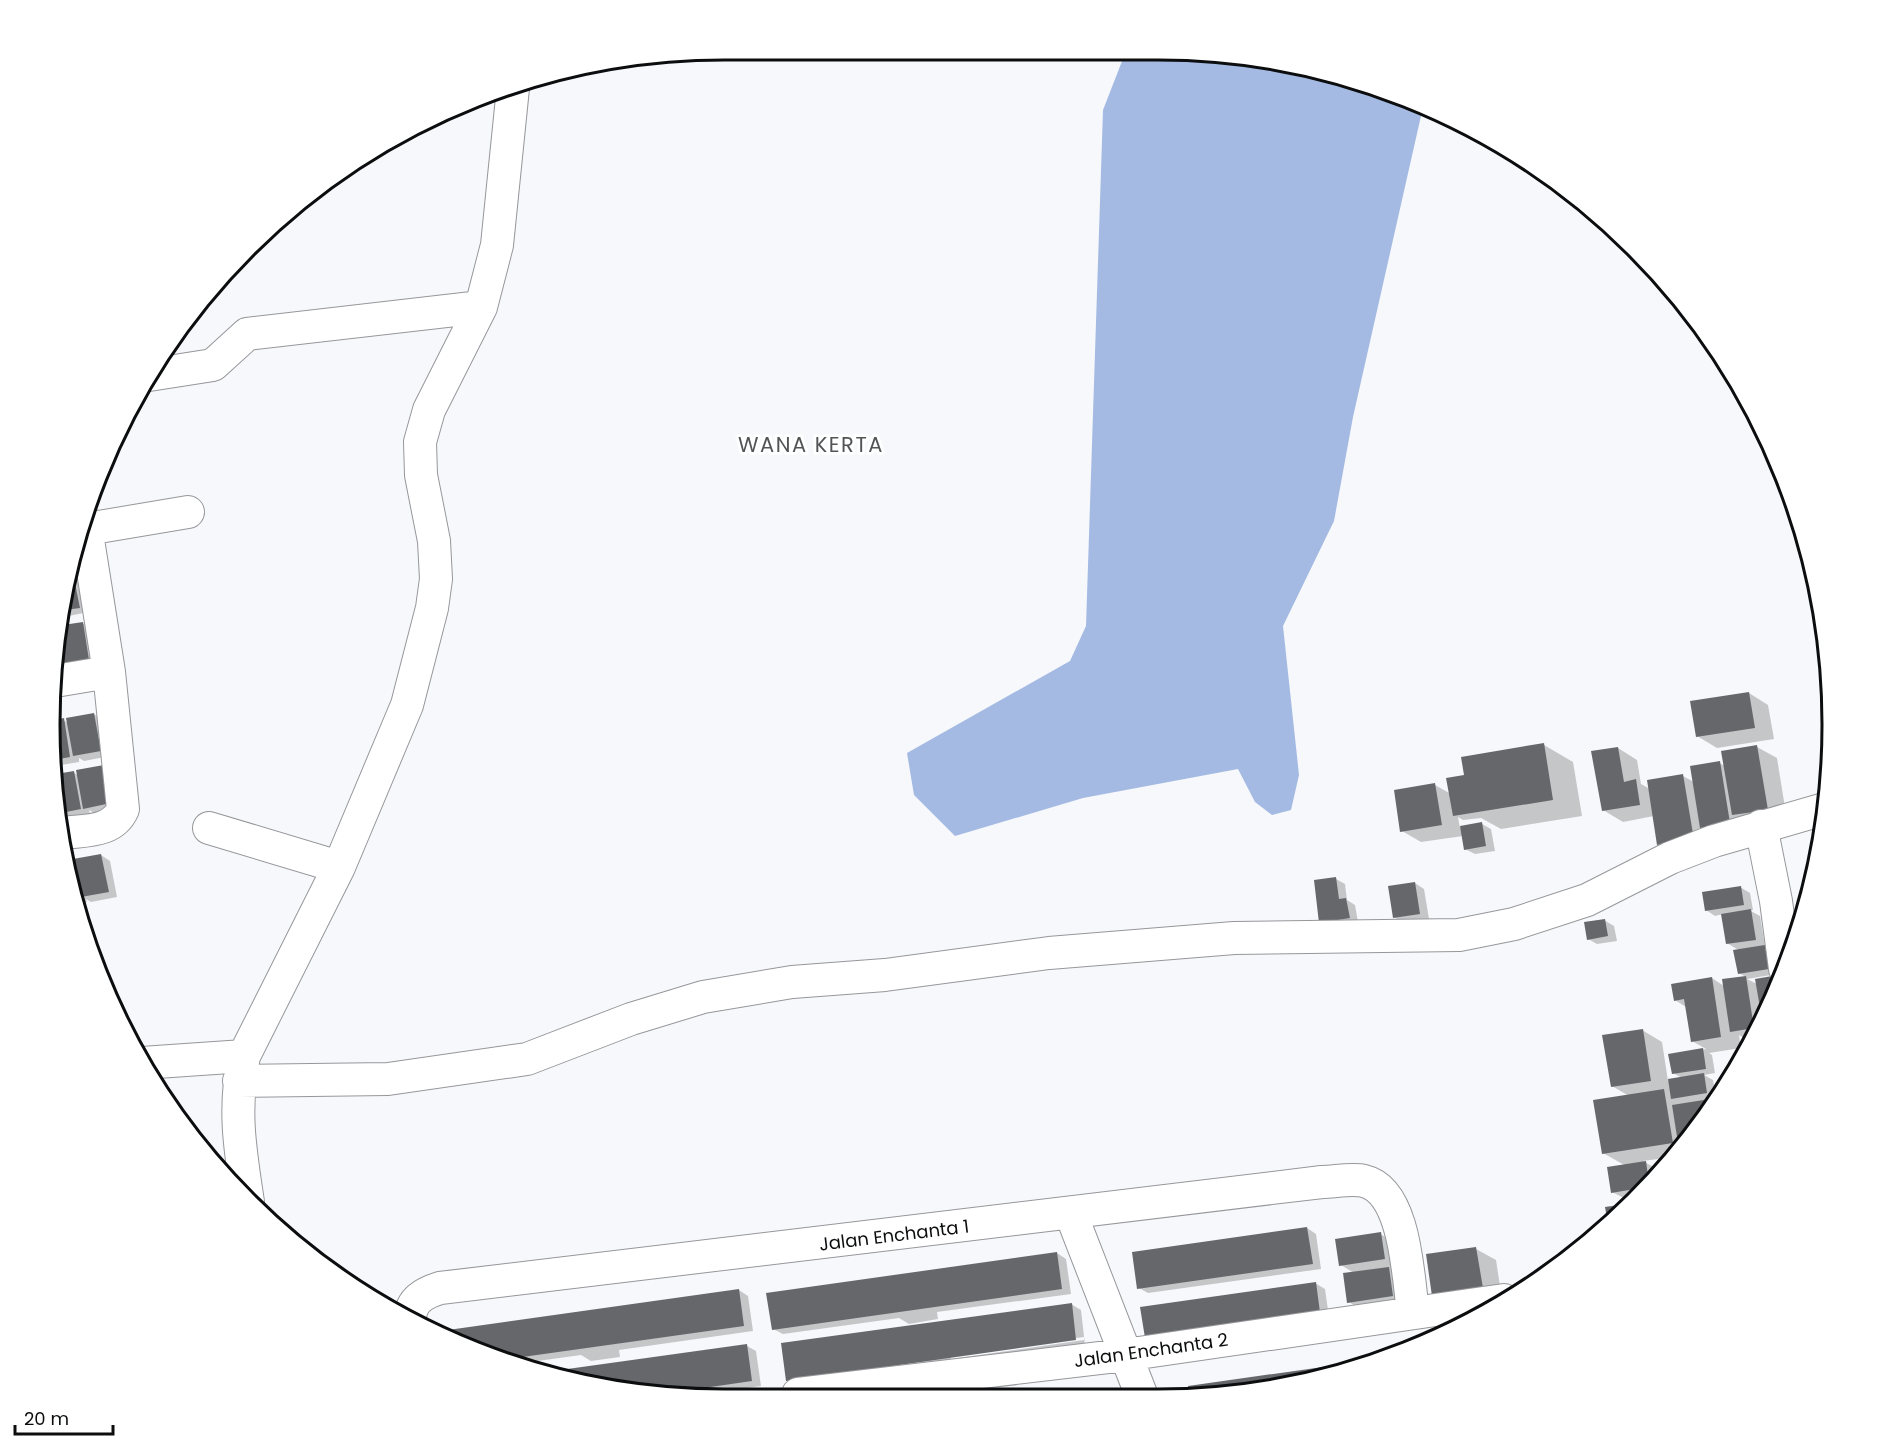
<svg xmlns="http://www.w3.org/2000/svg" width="1882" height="1449" font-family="Poppins,sans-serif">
  <rect width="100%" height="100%" fill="#f6f8fb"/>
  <!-- water -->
  <path fill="#a4bae3" d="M1126,51h75l132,22 90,34 -70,310 -19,104 -51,105 16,149 -8,35 -19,5 -17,-13 -17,-33 -155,29 -128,38 -41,-41 -7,-42 163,-92 16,-35 17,-516z"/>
  <!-- shadow -->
  <path fill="#0003" fill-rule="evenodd" d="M70,571l11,5 7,36 -24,5z
    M82,623l10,6 6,36 -42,8 6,-46z
    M1749,693l19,12 6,34 -57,9 -20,-12z
    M94,714l9,6 7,36 -26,5 -5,-3v4l-24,4 -5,-44 13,-2 5,3z
    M1544,745l29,17 9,54 -81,13 -20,-11 -18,2 -5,-3 2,11 22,-4 9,5 4,22 -20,3 -10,-5 -2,-13 -42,6 -19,-11 33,-46 16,9 14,-18z
    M1757,747l20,11 10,62 -109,36 -19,-11 -5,-29 -31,6 -20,-12 15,-62 19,12 4,24 9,5 33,-13 11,6 25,-19 6,3z
    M73,772l6,4 41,32 -26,5 -5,-3 1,4 -28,4 -6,-42z
    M101,855l9,6 7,36 -26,5 -5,-3 1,3 -12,3 -7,-43 8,2z
    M1336,879l9,5 2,16 8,5 3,17 -28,5z
    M1415,883l9,6 5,30 -25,4 -10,-6z
    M1740,887l10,6 3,17h-4l11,6 5,30 9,6 7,31 -31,59 -11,-7 2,13 -32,5 3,2 3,18 -11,2 9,5 3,18 -8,1 8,4 -44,54 -29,4 12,7 1,8 -15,18 -19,3 -10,-5 14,-26 -23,-13 26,-57 -17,-10 30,-56 20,12 6,39 14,-3 -9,-5 -3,-18 36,-6 -14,-8 -6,-34 -11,-7 37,-22 12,8 -1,-5 23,-4 -7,-4 1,-22 -13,-8 -4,-29 -8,2 -9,-6zM1771,975l1,3 -15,6 -10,-5z
    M1604,920l10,6 3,15 -20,3 -9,-5z
    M1307,1228l9,6 5,35 -173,24 -9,-5z
    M1380,1234l20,11 13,62 -45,7 -19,-12 5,-29 -13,-8z
    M1476,1249l20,11 6,39 -74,-43z
    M1057,1253l9,6 5,35 -134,18 1,7 -29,5 -10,-6 -116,16 -10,-5z
    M1315,1283l10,6 5,35 -183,19z
    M739,1290l9,6 5,35 -134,19 1,7 -29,4 -10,-6 -58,8 -56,-15 -16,-8 -1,-9z
    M1071,1304l10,6 4,35 -288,40 -9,-5zM1084,1337v3l-133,19v-3z
    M747,1346l9,5 5,35 -55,8h-70l-79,-22z"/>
  <!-- building -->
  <path fill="#66676a" d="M72,569l8,39 -15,2 5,-40z
    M83,622l6,38 -28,5 -2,-13 4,-27z
    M1749,692l6,36 -59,9 -6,-36z
    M94,713l7,38 -28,5 -7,-38z
    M64,718l6,39 -16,3 -4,-39z
    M1544,743l9,57 -100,16 -7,-38 18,-3 -3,-18z
    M1757,745l11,65 -36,5 -11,-64z
    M1618,747l6,35 12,-3 4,26 -38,6 -11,-60z
    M1720,761l10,62 -30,5 -10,-62z
    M104,765l7,38 -28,6 -7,-39z
    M74,771l7,38 -20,4 -5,-39z
    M1683,774l11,66 -37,5 -10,-65z
    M1435,783l7,42 -42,7 -6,-42z
    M1482,822l4,24 -22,4 -4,-24z
    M101,854l8,38 -28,5 -8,-38z
    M1819,857l-7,23 -3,-22z
    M71,859l7,38 -6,2 -5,-39z
    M1336,877l3,22 7,-1 4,20 -31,5 -5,-43z
    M1415,882l5,32 -27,4 -5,-32z
    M1741,886l3,19 -39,6 -3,-19z
    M1751,909l5,31 -30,4 -5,-30z
    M1605,919l3,17 -21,4 -3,-18z
    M1765,945l4,24 -31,5 -5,-24z
    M1778,975l1,11 -17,33 -7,-40z
    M1746,976l8,52 -24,4 -8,-53z
    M1712,977l9,60 -30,5 -7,-43 -10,2 -3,-17z
    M1643,1029l8,52 -40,6 -9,-52z
    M1703,1048l3,21 -34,5 -4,-20z
    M1704,1073l3,20 -36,6 -3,-20z
    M1664,1089l9,54 -71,11 -9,-54z
    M1710,1099l2,9 -29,34 -5,1 -6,-38z
    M1646,1161l3,23 -2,3 -36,6 -4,-26z
    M1634,1203l-26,21 -3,-17z
    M1307,1227l6,37 -176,25 -5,-37z
    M1381,1232l4,27 -46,7 -4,-27z
    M1476,1247l7,41 -51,8 -6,-42z
    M1057,1252l5,37 -290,41 -6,-37z
    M1389,1267l4,29 -46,7 -4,-30z
    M1316,1282l5,38 -175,24 -6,-37z
    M739,1289l5,37 -236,33 -41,-11 -17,-9 -2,-9z
    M1072,1303l4,37 -290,41 -5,-38z
    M747,1344l5,37 -90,13h-26l-83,-23z
    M1386,1358l-11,6 -130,30h-56l-1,-8z"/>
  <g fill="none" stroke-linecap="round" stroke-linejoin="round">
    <defs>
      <path id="street" d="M149,375l64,-10 34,-31 234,-27
        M81,530l107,-18
        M55,681l54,-9
        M1761,826l15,75 9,68
        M209,828l130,39
        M64,833c23,-3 49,-1 59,-24l-14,-137 -24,-151
        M142,1063l102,-7
        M239,1081l149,-2 139,-20 104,-40 72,-22 89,-15 93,-7 164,-22 185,-15 225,-3 55,-11 73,-24 83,-42 44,-17 110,-32
        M248,1202c-8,-53 -15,-92 -4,-146l95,-189 68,-162 25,-97 4,-29 -2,-38 -13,-66 -1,-33 9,-32 52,-103 16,-62 16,-157
        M1071,1214l70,180
        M410,1318c1,-18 14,-25 30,-30l882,-106c12,0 30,-4 42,-1 42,10 44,96 49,131
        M798,1394l327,-39 379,-55"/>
    </defs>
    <!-- street casing -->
    <use href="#street" stroke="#96979a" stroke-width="34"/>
    <!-- street -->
    <use href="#street" stroke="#fff" stroke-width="32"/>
  </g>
  <g text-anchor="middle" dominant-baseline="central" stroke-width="6" stroke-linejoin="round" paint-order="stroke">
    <!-- street labels -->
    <g font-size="18" fill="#0c0d0e" stroke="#fff">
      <text transform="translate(894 1235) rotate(-7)">Jalan Enchanta 1</text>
      <text transform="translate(1151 1350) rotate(-8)">Jalan Enchanta 2</text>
    </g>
    <!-- quarter labels -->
    <g font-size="21" letter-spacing="1.5" fill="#525456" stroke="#fff">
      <text x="811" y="444">WANA KERTA</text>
    </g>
  </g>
  <!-- crop -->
  <path d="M0 0H1882V1449H0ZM724 60H1158A664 664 0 0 1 1822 724V725A664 664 0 0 1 1158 1389H724A664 664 0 0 1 60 725V724A664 664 0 0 1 724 60Z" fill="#fff" fill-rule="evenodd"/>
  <path fill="none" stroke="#0c0d0e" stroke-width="3" d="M724 60H1158A664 664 0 0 1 1822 724V725A664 664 0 0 1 1158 1389H724A664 664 0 0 1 60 725V724A664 664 0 0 1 724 60Z"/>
  <!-- scale -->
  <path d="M15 1425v9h98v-9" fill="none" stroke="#0c0d0e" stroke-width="3"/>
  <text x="24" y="1425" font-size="18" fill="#0c0d0e" stroke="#ffffff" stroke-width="4.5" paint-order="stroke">20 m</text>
</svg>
